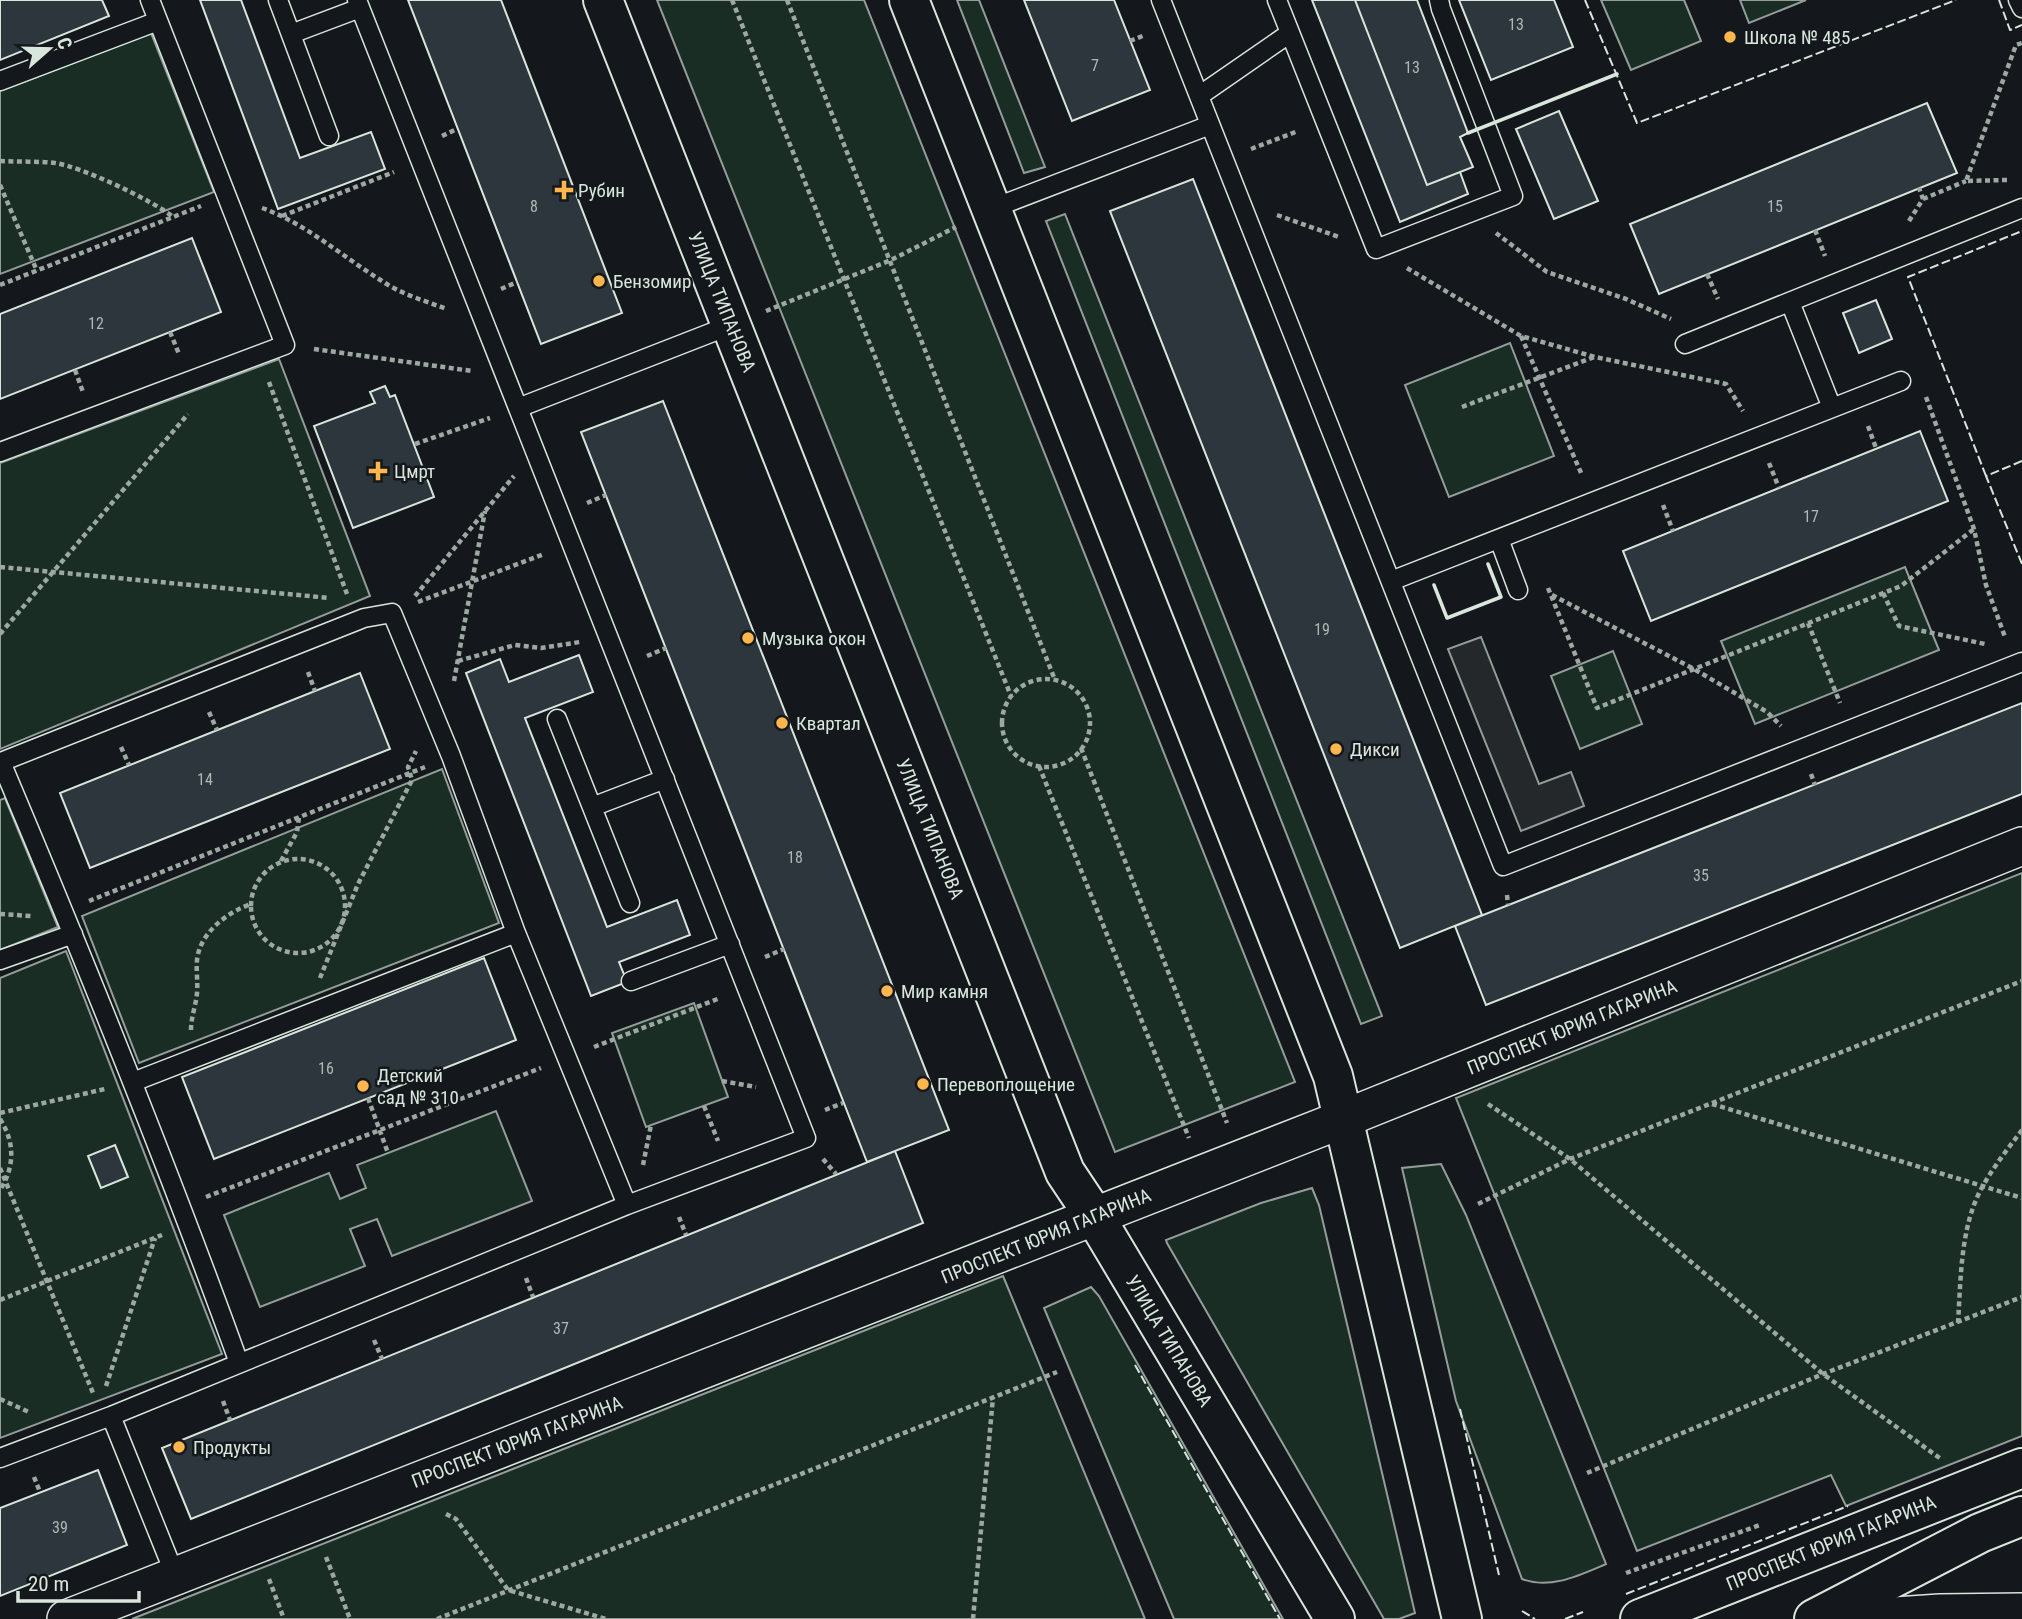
<svg xmlns="http://www.w3.org/2000/svg" width="2022" height="1619" viewBox="0 0 2022 1619" font-family="'Roboto Condensed',sans-serif">
<style>
.green{fill:#1a2d24;stroke:#939e99;stroke-width:2}
.parking{fill:#24282b;stroke:#939e99;stroke-width:2}
.building{fill:#2c363c;stroke:#d8e6dc;stroke-width:2}
.lines{fill:none;stroke-linecap:round;stroke-linejoin:round}
.lane-casing{stroke:#d8e6dc;stroke-width:21}
.street-casing{stroke:#d8e6dc;stroke-width:40}
.secondary-casing{stroke:#d8e6dc;stroke-width:42}
.primary-casing{stroke:#d8e6dc;stroke-width:42}
.path{stroke:#9da8a2;stroke-width:4.5;stroke-dasharray:5 3.5;stroke-linecap:butt}
.lane{stroke:#14181c;stroke-width:18}
.street{stroke:#14181c;stroke-width:37}
.secondary{stroke:#14181c;stroke-width:38}
.primary{stroke:#14181c;stroke-width:38}
.fence{stroke:#d8e6dc;stroke-width:2;stroke-dasharray:9 3.5;stroke-linecap:butt}
.wall{stroke:#d8e6dc;stroke-width:3.5}
.poi-dot{fill:#ffb74d;stroke:#14181c;stroke-width:2.5}
.labels{text-anchor:middle;dominant-baseline:central;stroke-width:5;stroke-linejoin:round;paint-order:stroke}
.number-label{font-size:16px;fill:#adbab4}
.poi-label{font-size:19px;fill:#d8e6dc;stroke:#14181c;text-anchor:start}
.street-label{font-size:19px;fill:#d8e6dc;stroke:#14181c}
</style>
<rect width="100%" height="100%" fill="#14181c"/>
<path class="green" d="M 657,0 L 864,0 L 1295,1082 L 1115,1152 Z
M 957,0 L 979,0 L 1045,167 L 1024,173 Z
M 1601,0 L 1684,0 L 1701,41 L 1631,70 Z
M 1740,0 L 1806,0 L 1749,23 Z
M 151,33 L 214,192 L 0,274 L 0,91 Z
M 1065,214 L 1382,1016 L 1361,1024 L 1046,221 Z
M 1510,343 L 1554,456 L 1449,497 L 1405,385 Z
M 279,359 L 370,596 L 0,749 L 0,463 Z
M 1905,567 L 1939,650 L 1755,724 L 1721,641 Z
M 1613,651 L 1642,724 L 1580,749 L 1551,676 Z
M 442,769 L 499,923 L 139,1063 L 82,916 Z
M 5,798 L 58,927 L 0,950 L 0,800 Z
M 2022,873 L 2022,1436 L 1846,1506 L 1831,1475 L 1637,1551 L 1456,1098 Z
M 66,951 L 222,1354 L 0,1438 L 0,978 Z
M 694,1003 L 728,1097 L 646,1127 L 612,1033 Z
M 496,1111 L 532,1201 L 392,1256 L 377,1219 L 350,1229 L 365,1266 L 260,1307 L 224,1215 L 329,1173 L 340,1199 L 366,1188 L 357,1165 Z
M 1441,1164 L 1466,1215 L 1606,1564 C 1580,1575 1550,1590 1522,1579 L 1456,1401 L 1402,1168 Z
M 1312,1188 L 1319,1205 L 1415,1613 L 1399,1619 L 1384,1619 L 1167,1243 L 1166,1240 L 1261,1203 Z
M 1003,1276 L 1145,1619 L 132,1619 Z
M 1091,1287 L 1099,1296 L 1283,1619 L 1174,1619 L 1044,1308 Z"/>
<path class="parking" d="M 1481,637 L 1539,784 L 1571,772 L 1584,806 L 1521,831 L 1448,649 Z"/>
<path class="building" d="M 0,0 L 102,0 L 109,16 L 0,60 Z
M 200,0 L 241,0 L 300,158 L 371,132 L 385,169 L 278,209 Z
M 408,0 L 501,0 L 622,313 L 541,344 Z
M 1024,0 L 1114,0 L 1150,90 L 1072,121 Z
M 1312,0 L 1355,0 L 1427,185 L 1460,172 L 1468,194 L 1400,222 Z
M 1355,0 L 1417,0 L 1468,133 L 1460,137 L 1473,167 L 1427,185 Z
M 1459,0 L 1554,0 L 1573,47 L 1491,80 Z
M 1927,103 L 1957,173 L 1659,294 L 1630,224 Z
M 1559,111 L 1598,201 L 1554,219 L 1516,129 Z
M 1193,179 L 1482,915 L 1400,948 L 1110,211 Z
M 192,238 L 221,312 L 0,399 L 0,314 Z
M 1876,300 L 1892,339 L 1859,353 L 1843,313 Z
M 385,386 L 390,397 L 395,395 L 434,497 L 353,528 L 314,426 L 375,403 L 370,392 Z
M 663,401 L 949,1130 L 867,1162 L 581,432 Z
M 1920,431 L 1948,501 L 1651,621 L 1623,551 Z
M 579,655 L 593,692 L 525,718 L 607,927 L 677,900 L 690,935 L 619,962 L 627,982 L 591,996 L 466,673 L 500,659 L 509,682 Z
M 360,673 L 390,749 L 90,868 L 60,793 Z
M 2022,703 L 2022,794 L 1486,1005 L 1455,926 Z
M 484,958 L 516,1040 L 214,1159 L 182,1077 Z
M 115,1145 L 128,1177 L 101,1188 L 88,1156 Z
M 895,1151 L 923,1223 L 191,1519 L 162,1448 Z
M 98,1470 L 127,1545 L 0,1596 L 0,1508 Z"/>
<g class="lines">
<defs>
<path id="lane" d="M 278,0 L 329,136
M 1161,0 L 1503,866 L 2022,662
M 1277,0 L 1376,249 L 1513,196 L 1441,9 L 1439,0
M 2018,0 L 2022,8
M 291,34 L 360,8
M 0,81 L 158,21
M 1199,96 L 1290,33
M 991,209 L 1210,125
M 1790,302 L 1832,408
M 1685,344 L 2022,208
M 518,408 L 731,325
M 0,452 L 285,345 L 150,0
M 1499,539 L 1518,590
M 1391,581 L 1901,381
M 557,719 L 630,903
M 592,807 L 665,779
M 0,960 L 73,934
M 631,981 L 730,944
M 133,1082 L 516,933
M 239,1363 C 166,1161 85,961 1,762 L 364,618 L 392,613 L 451,756 L 516,933 L 627,1205
M 111,1416 L 175,1575
M 0,1458 L 111,1416 L 627,1205 L 806,1138 L 357,0"/>
<path id="street" d="M 66,1619 L 1343,1119 L 2022,846
M 1851,1619 L 1940,1613 L 2022,1612"/>
<path id="secondary" d="M 1640,1619 L 2022,1468
M 1814,1619 L 1980,1533 L 2022,1516"/>
<path id="primary" d="M 603,0 L 1065,1172 L 1095,1217 L 1335,1619
M 909,0 L 1333,1076 L 1462,1619"/>
</defs>
<use href="#lane" class="lane-casing"/>
<use href="#street" class="street-casing"/>
<use href="#secondary" class="secondary-casing"/>
<use href="#primary" class="primary-casing"/>
<path class="path" d="M 732,0 L 1011,696
M 787,0 L 1055,680
M 1130,41 L 1145,35
M 442,136 L 457,129
M 1251,149 L 1298,131
M 0,161 C 18,162 37,161 55,163 C 82,167 152,200 173,217
M 2007,180 L 1966,181 L 2016,45 L 2022,43
M 0,185 L 37,271
M 1923,199 L 1966,181
M 262,208 C 305,223 343,257 382,281 C 401,294 425,301 447,309
M 1277,215 L 1339,237
M 282,216 L 394,172
M 1909,221 L 1923,199 L 1919,188
M 1815,230 L 1825,256
M 1496,233 L 1547,272 L 1626,299 L 1671,319
M 1407,268 L 1521,336 L 1595,357 L 1726,384 L 1743,411
M 1707,274 L 1718,299
M 0,285 L 201,206
M 501,289 L 517,282
M 766,311 L 891,260 L 956,227
M 170,332 L 179,354
M 1521,336 L 1582,475
M 314,349 L 472,371
M 75,370 L 83,392
M 269,382 L 347,594
M 1926,397 L 1974,529 L 1986,585 L 2005,637
M 1462,407 L 1594,357
M 1868,426 L 1876,448
M 415,444 L 490,418
M 1769,463 L 1779,488
M 587,503 L 606,495
M 1663,505 L 1673,531
M 0,567 L 330,598
M 1548,588 L 1597,708 L 1901,586 L 1974,529
M 1883,593 L 1899,626 L 1985,644
M 1552,595 L 1694,669 L 1767,712 L 1781,726
M 415,596 L 514,476
M 418,602 L 544,554
M 1808,623 L 1840,703
M 0,634 L 188,414
M 647,656 L 666,648
M 458,661 L 515,645 L 541,648 L 580,642
M 308,672 L 315,691
M1002 723a44 44 0 1 1 88 0a44 44 0 1 1-88 0Z
M 454,681 L 485,511
M 209,712 L 217,730
M 121,747 L 129,765
M 1081,748 L 1227,1123
M 1039,766 L 1189,1138
M 1811,774 L 1815,785
M251 906a47 47 0 1 1 94 0a47 47 0 1 1-94 0Z
M 281,861 L 297,832 L 299,817
M 1507,895 L 1508,905
M 89,901 L 425,767
M 0,914 L 31,916
M 765,957 L 784,949
M 320,978 L 358,884 L 412,780 L 408,767 L 416,751
M 191,1030 C 191,1017 196,1005 197,993 C 198,982 196,971 197,960 C 200,932 228,912 251,904
M 594,1047 L 720,998
M 722,1081 L 756,1087
M 368,1098 L 388,1153
M 1488,1104 L 1570,1159 L 1823,1374 L 1941,1459
M 1712,1104 L 2022,1198
M 704,1106 L 718,1141
M 825,1110 L 843,1103
M 0,1113 L 105,1089
M 0,1119 C 15,1142 15,1167 0,1190
M 823,1159 L 836,1174
M 643,1165 L 651,1125
M 0,1168 L 93,1393
M 206,1197 L 541,1068
M 1478,1204 L 1570,1159 L 2022,981
M 679,1217 L 686,1235
M 526,1278 L 533,1297
M 0,1300 L 162,1235
M 1958,1323 C 1961,1278 1960,1224 1984,1184 C 1995,1165 2009,1147 2022,1130
M 374,1340 L 382,1359
M 106,1386 L 155,1238
M 0,1399 L 31,1413
M 223,1401 L 230,1420
M 1587,1473 L 1823,1374 L 2022,1297
M 34,1477 L 40,1492
M 446,1514 L 456,1519 L 508,1590 L 606,1619
M 326,1557 L 350,1619
M 1626,1573 L 1760,1525
M 269,1579 L 284,1619
M 437,1619 L 1057,1372
M 973,1619 L 993,1397"/>
<use href="#lane" class="lane"/>
<use href="#street" class="street"/>
<use href="#secondary" class="secondary"/>
<use href="#primary" class="primary"/>
<path class="fence" d="M 1585,0 L 1637,123 L 1956,0
M 1999,0 L 2010,30 L 2022,25
M 2022,461 L 1986,476 L 2022,564
M 1986,476 L 1908,277 L 2022,231
M 1135,1365 L 1280,1619
M 1460,1409 L 1499,1575
M 1626,1594 L 1848,1506
M 1522,1611 L 1535,1619
M 1565,1619 L 1583,1612"/>
<path class="wall" d="M 1468,133 L 1617,74
M 1434,585 L 1447,618 L 1501,597 L 1488,564"/>
</g>
<g class="poi-dot">
<circle cx="1730" cy="37" r="7"/>
<path d="M560.5 179.5h7v7h7v7h-7v7h-7v-7h-7v-7h7z"/>
<circle cx="599" cy="281" r="7"/>
<path d="M374.5 460.5h7v7h7v7h-7v7h-7v-7h-7v-7h7z"/>
<circle cx="748" cy="638" r="7"/>
<circle cx="782" cy="723" r="7"/>
<circle cx="1336" cy="749" r="7"/>
<circle cx="887" cy="991" r="7"/>
<circle cx="923" cy="1084" r="7"/>
<circle cx="363" cy="1086" r="7"/>
<circle cx="179" cy="1447" r="7"/>
</g>
<g class="labels">
<g class="number-label">
<text x="1516" y="24">13</text>
<text x="1095" y="65">7</text>
<text x="1412" y="67">13</text>
<text x="534" y="206">8</text>
<text x="1775" y="206">15</text>
<text x="96" y="323">12</text>
<text x="1811" y="516">17</text>
<text x="1322" y="629">19</text>
<text x="205" y="779">14</text>
<text x="795" y="857">18</text>
<text x="1701" y="875">35</text>
<text x="326" y="1068">16</text>
<text x="561" y="1328">37</text>
<text x="60" y="1527">39</text>
</g>
<g class="poi-label">
<text x="1744" y="37">Школа № 485</text>
<text x="578" y="190">Рубин</text>
<text x="613" y="281">Бензомир</text>
<text x="394" y="471">Цмрт</text>
<text x="762" y="638">Музыка окон</text>
<text x="796" y="723">Квартал</text>
<text x="1350" y="749">Дикси</text>
<text x="901" y="991">Мир камня</text>
<text x="377" y="1075">Детский<tspan x="377" dy="22">сад № 310</tspan></text>
<text x="937" y="1084">Перевоплощение</text>
<text x="193" y="1447">Продукты</text>
</g>
<g class="street-label">
<text transform="translate(722 302) rotate(68)">УЛИЦА ТИПАНОВА</text>
<text transform="translate(930 829) rotate(68)">УЛИЦА ТИПАНОВА</text>
<text transform="translate(1572 1027) rotate(-22)">ПРОСПЕКТ ЮРИЯ ГАГАРИНА</text>
<text transform="translate(1046 1236) rotate(-22)">ПРОСПЕКТ ЮРИЯ ГАГАРИНА</text>
<text transform="translate(1169 1341) rotate(59)">УЛИЦА ТИПАНОВА</text>
<text transform="translate(517 1442) rotate(-21)">ПРОСПЕКТ ЮРИЯ ГАГАРИНА</text>
<text transform="translate(1831 1543) rotate(-22)">ПРОСПЕКТ ЮРИЯ ГАГАРИНА</text>
</g>
</g>
<g transform="translate(49 49) rotate(70)" stroke="#14181c" stroke-width="5" paint-order="stroke">
<path d="M0-5L12 26L0 18L-12 26Z" fill="#d8e6dc"/>
<text y="-10" font-size="19" font-weight="bold" text-anchor="middle" fill="#d8e6dc">С</text>
</g>
<path d="M18 1591v10h121v-10" fill="none" stroke="#d8e6dc" stroke-width="3.5"/>
<text x="28" y="1591" font-size="21" fill="#d8e6dc" stroke="#14181c" stroke-width="5" paint-order="stroke">20 m</text>
</svg>
